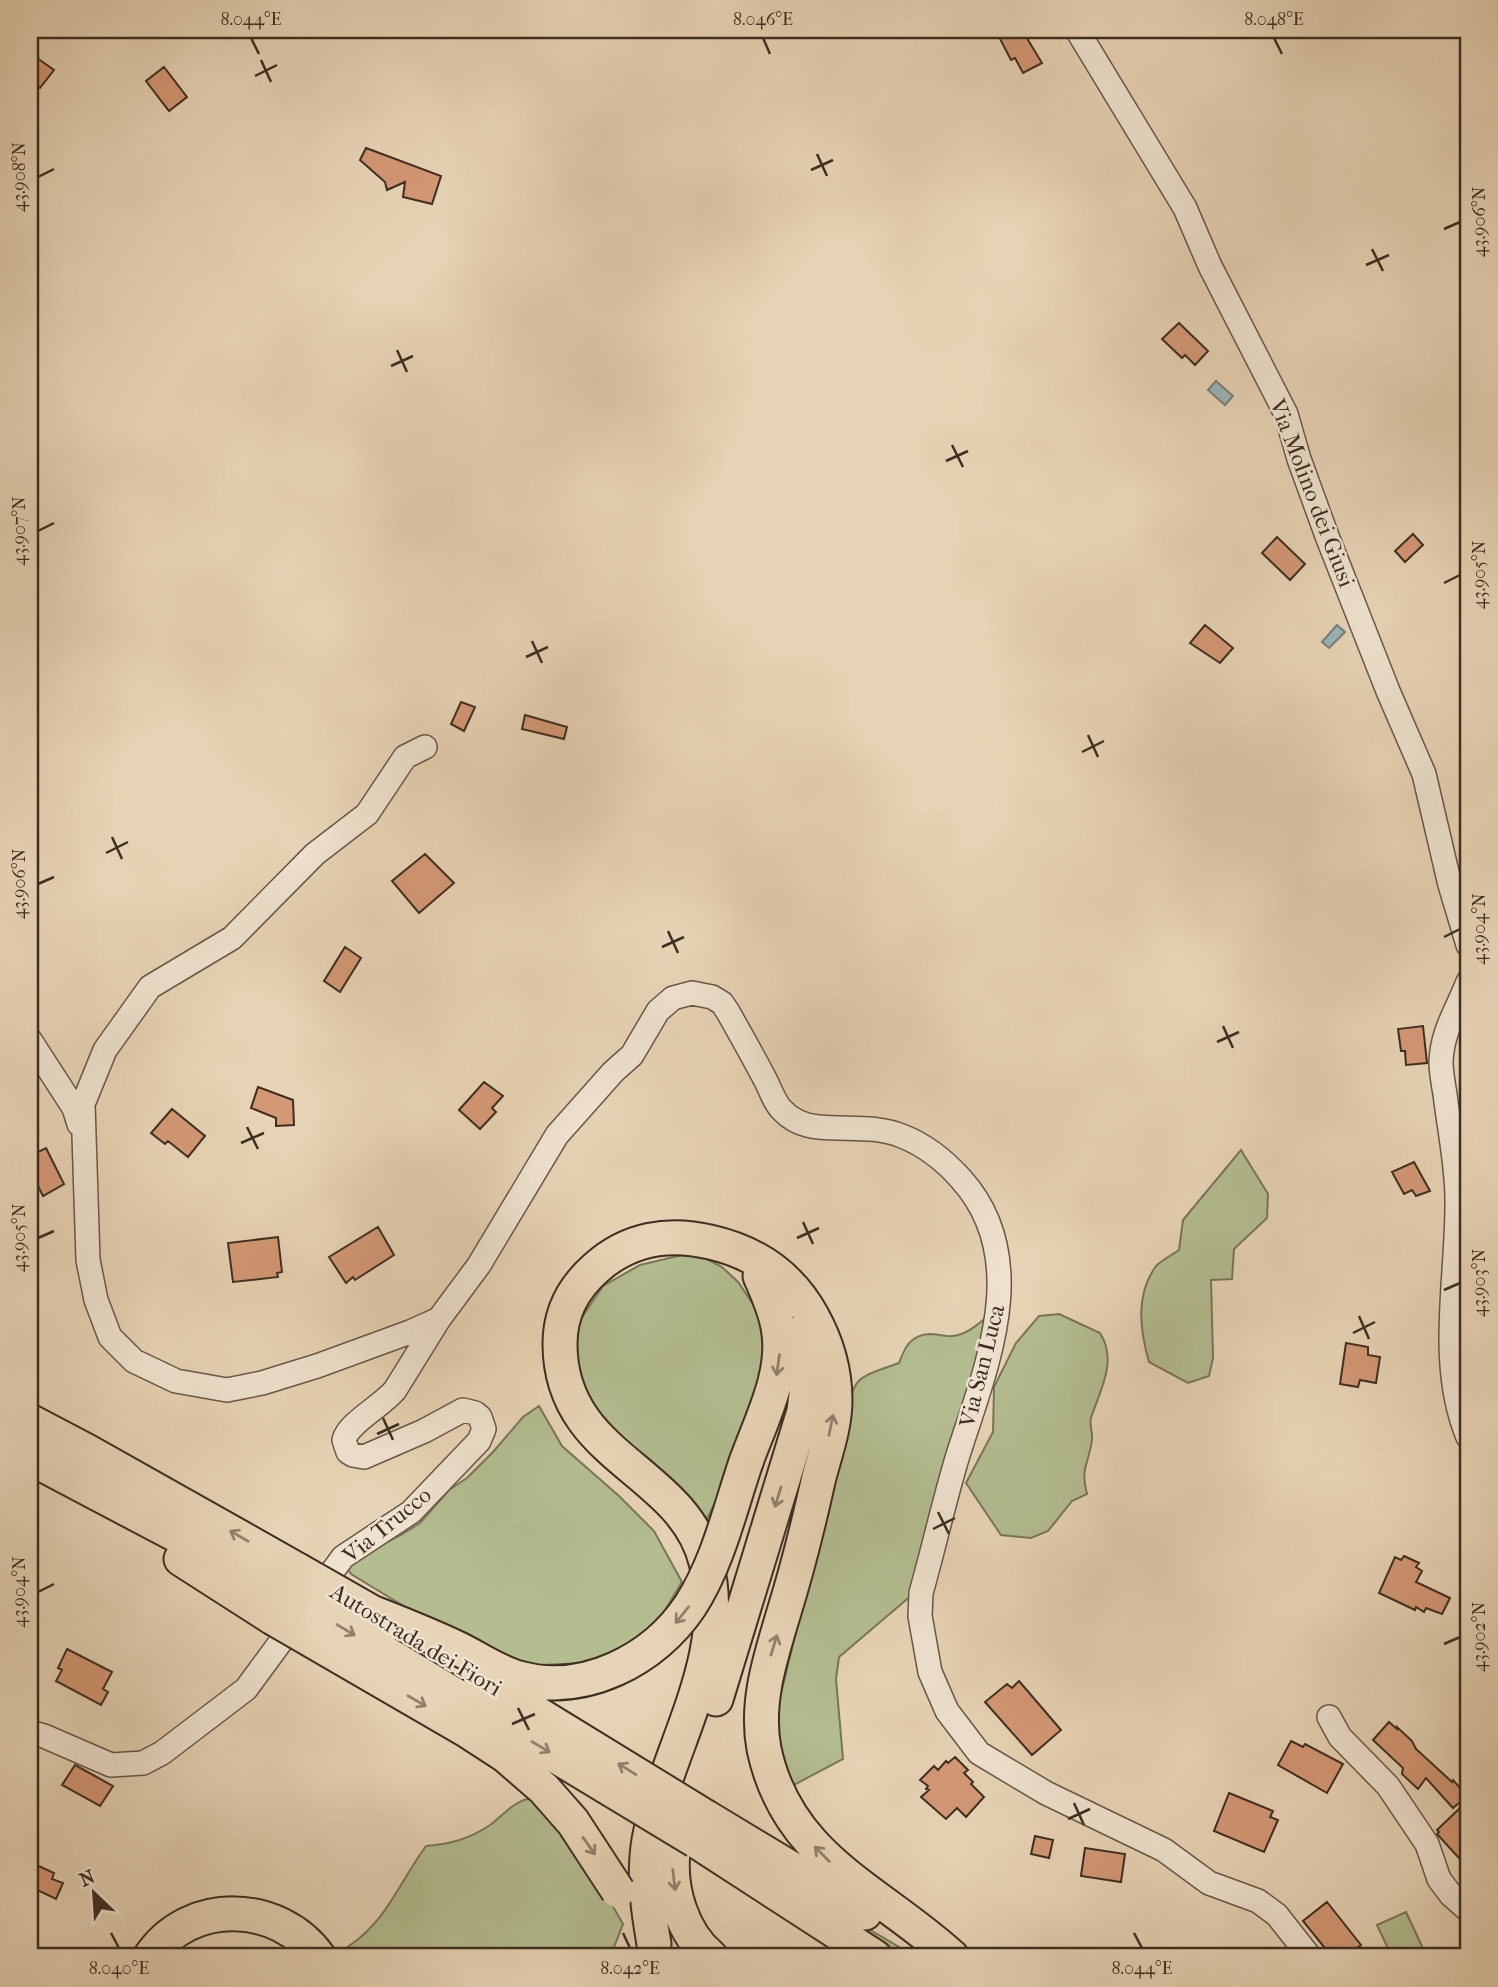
<svg xmlns="http://www.w3.org/2000/svg" width="1498" height="1987" viewBox="0 0 1498 1987" font-family="'IM FELL French Canon',serif">
<style>
.green{fill:#b3bd90;stroke:#787659;stroke-width:2}
.water{fill:#9bb5b9;stroke:#757f7d;stroke-width:2}
.building{fill:#d49875;stroke:#3d2e22;stroke-width:2}
.lines{fill:none;stroke-linecap:round;stroke-linejoin:round}
.minor-casing{stroke:#685747;stroke-width:26}
.highway-casing{stroke:#3d2e22;stroke-width:37}
.minor{stroke:#efe2cf;stroke-width:23}
.highway{stroke:#e7d3b5;stroke-width:33}
.highway-bridge-casing{stroke:#3d2e22;stroke-width:37;stroke-linecap:butt}
.highway-bridge{stroke:#e7d3b5;stroke-width:33}
.oneway{stroke:#92806c}
.ticks{fill:none;stroke:#3d2e22;stroke-width:2.5}
.labels{text-anchor:middle;dominant-baseline:central;stroke-width:5;stroke-linejoin:round;paint-order:stroke}
.street-label{font-size:23px;fill:#3d2e22;stroke:#efe2cf}
.neatline{fill:none;stroke:#3d2e22;stroke-width:2.5}
.ticks-label{font-size:18px;text-anchor:middle;fill:#3d2e22}
</style>
<rect width="100%" height="100%" fill="#e7d3b5"/>
<filter id="stains"><feTurbulence type="fractalNoise" baseFrequency=".00286" numOctaves="4"/><feColorMatrix values="0 0 0 0 .2 0 0 0 0 .09 0 0 0 0 .02 0 0 0 .5 -.17"/></filter>
<radialGradient id="worn" r=".72"><stop offset=".6" stop-color="#630" stop-opacity="0"/><stop offset="1" stop-color="#630" stop-opacity=".3"/></radialGradient>
<path class="green" d="M 1241,1150 L 1268,1194 L 1267,1218 L 1234,1249 L 1232,1279 L 1211,1280 L 1213,1358 L 1209,1376 L 1188,1383 L 1149,1362 C 1140,1330 1135,1295 1156,1266 C 1162,1260 1172,1255 1179,1250 L 1183,1220 Z
M 682,1255 L 703,1257 L 722,1267 L 738,1282 L 757,1310 L 765,1339 L 767,1362 L 734,1464 L 704,1525 L 582,1399 L 573,1344 L 578,1323 L 603,1286 L 640,1265 Z
M 1059,1314 L 1100,1333 C 1118,1361 1100,1390 1091,1418 C 1089,1425 1093,1432 1092,1440 C 1089,1465 1080,1465 1087,1494 L 1072,1501 L 1048,1531 L 1031,1538 L 1001,1535 L 966,1483 L 993,1432 L 994,1387 L 1016,1343 L 1039,1316 Z
M 987,1317 L 990,1327 L 912,1595 L 839,1657 L 836,1679 L 843,1759 L 790,1787 L 778,1744 L 778,1706 L 846,1425 C 853,1376 854,1379 899,1363 C 905,1347 910,1335 930,1334 C 937,1334 945,1337 952,1336 C 966,1335 977,1325 987,1317 Z
M 539,1406 L 562,1446 L 619,1496 L 654,1531 L 682,1582 L 659,1620 L 626,1649 L 584,1663 L 518,1666 L 420,1616 L 351,1574 L 347,1568 L 362,1555 L 401,1535 L 420,1523 L 449,1490 L 467,1478 L 493,1452 L 523,1417 Z
M 533,1798 L 584,1856 L 623,1924 L 610,1957 L 338,1957 L 336,1954 C 385,1928 396,1887 426,1846 C 451,1844 469,1839 490,1825 C 504,1815 514,1800 533,1798 Z
M 1406,1912 L 1427,1957 L 1392,1957 L 1377,1925 Z
M 867,1928 L 916,1957 L 900,1957 L 865,1934 Z"/>
<path class="water" d="M 1216,381 L 1233,396 L 1225,405 L 1208,390 Z
M 1337,625 L 1345,632 L 1329,648 L 1322,642 Z"/>
<path class="building" d="M 1014,30 L 1022,30 L 1042,63 L 1023,73 L 1015,58 L 1011,60 L 999,37 Z
M 30,53 L 54,70 L 40,88 L 30,81 Z
M 164,67 L 187,97 L 169,111 L 146,81 Z
M 366,148 L 441,176 L 432,204 L 403,197 L 405,182 L 387,190 L 385,182 L 360,160 Z
M 1179,323 L 1208,351 L 1195,365 L 1185,355 L 1182,358 L 1162,339 Z
M 1413,534 L 1423,545 L 1405,562 L 1395,551 Z
M 1277,537 L 1305,564 L 1290,580 L 1262,553 Z
M 1205,625 L 1233,648 L 1220,663 L 1190,643 Z
M 461,702 L 475,707 L 464,731 L 451,724 Z
M 525,715 L 567,727 L 564,739 L 522,729 Z
M 425,854 L 454,883 L 419,913 L 392,881 Z
M 345,947 L 361,958 L 340,992 L 324,981 Z
M 1423,1026 L 1427,1063 L 1406,1065 L 1405,1051 L 1401,1051 L 1398,1029 Z
M 484,1082 L 503,1096 L 492,1108 L 496,1112 L 480,1129 L 459,1110 Z
M 258,1087 L 293,1100 L 294,1125 L 276,1126 L 276,1118 L 251,1108 Z
M 172,1109 L 205,1136 L 188,1157 L 168,1141 L 165,1144 L 151,1133 Z
M 46,1148 L 64,1184 L 43,1196 L 30,1170 L 30,1156 Z
M 1414,1162 L 1430,1191 L 1416,1196 L 1412,1190 L 1404,1194 L 1392,1172 Z
M 378,1227 L 394,1255 L 355,1280 L 353,1277 L 346,1283 L 329,1257 Z
M 278,1237 L 282,1272 L 277,1273 L 278,1277 L 233,1282 L 228,1243 Z
M 1346,1343 L 1368,1347 L 1368,1355 L 1380,1357 L 1376,1383 L 1360,1380 L 1358,1387 L 1340,1384 Z
M 1404,1556 L 1419,1563 L 1416,1567 L 1422,1571 L 1416,1582 L 1450,1598 L 1442,1614 L 1426,1608 L 1424,1612 L 1416,1607 L 1415,1610 L 1379,1593 L 1395,1557 L 1401,1560 Z
M 67,1649 L 112,1672 L 103,1689 L 108,1692 L 101,1705 L 56,1681 L 62,1670 L 58,1668 Z
M 1019,1681 L 1061,1730 L 1032,1755 L 985,1702 L 1007,1684 L 1012,1688 Z
M 1389,1722 L 1397,1729 L 1397,1727 L 1412,1741 L 1416,1749 L 1452,1782 L 1453,1780 L 1467,1796 L 1453,1808 L 1426,1778 L 1418,1789 L 1402,1774 L 1403,1768 L 1373,1740 Z
M 1291,1741 L 1303,1747 L 1305,1744 L 1343,1764 L 1327,1793 L 1278,1765 Z
M 955,1757 L 968,1770 L 964,1773 L 973,1782 L 971,1784 L 984,1797 L 966,1817 L 957,1808 L 946,1819 L 921,1797 L 929,1790 L 926,1789 L 928,1786 L 920,1780 L 934,1766 L 938,1770 L 946,1761 L 948,1763 Z
M 75,1765 L 113,1786 L 100,1806 L 62,1785 Z
M 1229,1793 L 1273,1811 L 1270,1817 L 1278,1820 L 1264,1852 L 1214,1831 Z
M 1460,1808 L 1468,1817 L 1468,1868 L 1437,1834 L 1439,1832 L 1437,1830 Z
M 1035,1836 L 1053,1840 L 1049,1858 L 1031,1854 Z
M 1085,1848 L 1125,1854 L 1121,1882 L 1081,1876 Z
M 30,1862 L 54,1873 L 52,1879 L 63,1883 L 56,1899 L 33,1888 L 35,1882 L 30,1880 Z
M 1327,1902 L 1361,1945 L 1346,1957 L 1332,1957 L 1303,1921 Z"/>
<g class="lines">
<defs>
<path id="minor" d="M 1077,30 L 1185,208 L 1210,266 L 1286,414 L 1299,459 L 1327,536 L 1388,691 L 1424,774 L 1450,885 L 1468,945
M 425,747 L 405,757 L 367,814 L 315,854 L 232,938 L 150,987 L 105,1050 L 83,1104 L 88,1260 L 96,1300 L 110,1337 L 134,1361 L 176,1381 L 227,1390 L 262,1383 L 317,1366 L 410,1332 L 439,1319
M 1468,982 C 1457,1010 1442,1031 1441,1062 C 1441,1072 1443,1083 1445,1094 C 1449,1128 1457,1165 1457,1199 C 1458,1278 1437,1362 1468,1437
M 30,1040 L 74,1108 L 79,1124
M 1329,1717 L 1340,1737 L 1388,1786 L 1427,1844 L 1439,1879 L 1451,1895 L 1468,1910
M 30,1732 L 44,1736 L 111,1765 L 143,1763 L 162,1753 L 246,1689 L 343,1557 L 411,1512 L 479,1441 L 484,1429 L 480,1417 L 475,1413 L 463,1410 L 424,1431 L 364,1457 L 353,1455 L 348,1452 L 344,1440 C 348,1423 382,1406 395,1390 L 439,1319 L 479,1265 L 557,1135 L 613,1072 L 632,1055 L 658,1011 L 673,998 L 692,993 L 712,997 L 722,1003 L 728,1012 C 741,1035 754,1058 766,1081 C 771,1091 774,1101 781,1109 C 791,1120 804,1126 819,1127 C 848,1130 874,1125 902,1136 C 925,1145 945,1161 961,1179 C 1033,1259 986,1367 958,1455 C 944,1501 934,1547 921,1593 L 920,1616 L 930,1672 L 947,1711 L 979,1753 L 1046,1793 L 1164,1850 L 1209,1883 L 1258,1901 L 1277,1915 L 1310,1957"/>
<path id="highway" d="M 30,1421 L 87,1451 L 298,1570
M 30,1458 L 288,1594
M 746,1462 C 761,1420 787,1372 778,1327 C 775,1309 767,1292 760,1276
M 181,1559 L 273,1618
M 716,1699 L 804,1411 L 809,1369 L 801,1333
M 684,1804 C 680,1819 674,1836 673,1852 C 669,1889 682,1933 711,1957
M 706,1817 L 865,1913
M 696,1841 L 875,1957
M 654,1944 C 648,1909 643,1876 649,1840 C 666,1748 731,1658 706,1562 C 683,1469 560,1459 560,1344 C 560,1313 573,1288 596,1268 C 628,1239 668,1232 710,1242 C 754,1252 790,1276 812,1316 C 826,1341 835,1371 835,1400 C 835,1426 826,1451 819,1477 C 809,1522 798,1567 784,1612 C 771,1656 755,1702 764,1749 C 787,1859 879,1890 952,1957
M 150,1957 C 189,1898 279,1901 319,1957"/>
</defs>
<use href="#minor" class="minor-casing"/>
<use href="#highway" class="highway-casing"/>
<use href="#minor" class="minor"/>
<use href="#highway" class="highway"/>
<defs>
<path id="highway-bridge" d="M 298,1570 L 391,1623
M 288,1594 L 696,1841
M 374,1613 C 402,1624 430,1635 457,1648 C 478,1658 497,1672 519,1678 C 584,1696 654,1660 690,1606 C 718,1563 730,1509 746,1462
M 273,1618 L 466,1730 L 506,1756 L 544,1789 L 573,1822 L 618,1891
M 481,1679 L 706,1817"/>
</defs>
<use href="#highway-bridge" class="highway-bridge-casing"/>
<use href="#highway-bridge" class="highway-bridge"/>
</g>
<defs><path id="oneway-shaft" d="M-6 0H5M1.5-3L5.5 0L1.5 3" fill="none" stroke-width="1.6" stroke-linecap="round" stroke-linejoin="round" transform="scale(1.75)"/></defs>
<g class="oneway">
<use href="#oneway-shaft" transform="translate(778 1365) rotate(98)"/>
<use href="#oneway-shaft" transform="translate(831 1425) rotate(-79)"/>
<use href="#oneway-shaft" transform="translate(778 1497) rotate(107)"/>
<use href="#oneway-shaft" transform="translate(239 1536) rotate(-150)"/>
<use href="#oneway-shaft" transform="translate(682 1615) rotate(129)"/>
<use href="#oneway-shaft" transform="translate(346 1630) rotate(31)"/>
<use href="#oneway-shaft" transform="translate(774 1645) rotate(-73)"/>
<use href="#oneway-shaft" transform="translate(417 1701) rotate(30)"/>
<use href="#oneway-shaft" transform="translate(541 1747) rotate(31)"/>
<use href="#oneway-shaft" transform="translate(627 1769) rotate(-148)"/>
<use href="#oneway-shaft" transform="translate(589 1846) rotate(55)"/>
<use href="#oneway-shaft" transform="translate(822 1854) rotate(-135)"/>
<use href="#oneway-shaft" transform="translate(674 1880) rotate(83)"/>
</g>
<path class="ticks" d="M 251,38 L 259,54M 763,38 L 770,54M 1274,38 L 1282,54M 261,60 L 271,82M 255,76 L 277,65M 817,154 L 827,176M 811,170 L 833,160M 38,177 L 54,169M 1444,229 L 1460,222M 1372,249 L 1383,271M 1366,265 L 1389,255M 397,350 L 407,372M 391,366 L 413,356M 952,445 L 963,467M 946,461 L 968,451M 38,531 L 54,523M 1444,583 L 1460,575M 532,641 L 542,663M 526,657 L 548,647M 1088,735 L 1098,757M 1082,752 L 1104,741M 112,837 L 122,859M 106,853 L 128,842M 38,884 L 54,877M 668,931 L 678,953M 1444,937 L 1460,929M 662,947 L 684,937M 1223,1026 L 1233,1048M 1217,1042 L 1239,1032M 247,1127 L 258,1149M 241,1143 L 264,1133M 803,1222 L 813,1244M 38,1238 L 54,1231M 797,1238 L 819,1228M 1444,1290 L 1460,1283M 1359,1316 L 1369,1339M 1353,1333 L 1375,1322M 383,1418 L 393,1440M 377,1434 L 399,1424M 938,1512 L 949,1534M 933,1529 L 955,1518M 38,1592 L 54,1584M 1444,1644 L 1460,1637M 518,1708 L 529,1730M 512,1724 L 535,1714M 1074,1803 L 1084,1825M 1068,1819 L 1090,1809M 111,1933 L 119,1948M 623,1933 L 630,1948M 1134,1933 L 1142,1948"/>
<g class="labels">
<g class="street-label">
<text transform="translate(1312 493) rotate(69)">Via Molino dei Giusi</text>
<text transform="translate(982 1366) rotate(-76)">Via San Luca</text>
<text transform="translate(387 1525) rotate(-39)">Via Trucco</text>
<text transform="translate(416 1640) rotate(31)">Autostrada dei Fiori</text>
</g>
</g>
<rect width="1498" height="1987" fill="none" stroke="#e7d3b5" stroke-width="77"/>
<g transform="translate(94 1893) rotate(335)" stroke="#efe2cf" stroke-width="5" paint-order="stroke">
<path d="M0-5L12 26L0 18L-12 26Z" fill="#3d2e22"/>
<text y="-10" font-size="19" font-weight="bold" text-anchor="middle" fill="#3d2e22">N</text>
</g>
<rect x="38" y="38" width="1422" height="1910" class="neatline"/>
<g class="ticks-label">
<text x="251" y="25">8.044°E</text>
<text x="763" y="25">8.046°E</text>
<text x="1274" y="25">8.048°E</text>
<text transform="translate(19 177) rotate(-90)" y="6">43.908°N</text>
<text transform="translate(1479 222) rotate(-90)" y="6">43.906°N</text>
<text transform="translate(19 531) rotate(-90)" y="6">43.907°N</text>
<text transform="translate(1479 575) rotate(-90)" y="6">43.905°N</text>
<text transform="translate(19 884) rotate(-90)" y="6">43.906°N</text>
<text transform="translate(1479 929) rotate(-90)" y="6">43.904°N</text>
<text transform="translate(19 1238) rotate(-90)" y="6">43.905°N</text>
<text transform="translate(1479 1283) rotate(-90)" y="6">43.903°N</text>
<text transform="translate(19 1592) rotate(-90)" y="6">43.904°N</text>
<text transform="translate(1479 1637) rotate(-90)" y="6">43.902°N</text>
<text x="119" y="1974">8.040°E</text>
<text x="630" y="1974">8.042°E</text>
<text x="1142" y="1974">8.044°E</text>
</g>
<rect width="100%" height="100%" filter="url(#stains)"/>
<rect width="100%" height="100%" fill="url(#worn)"/>
</svg>
